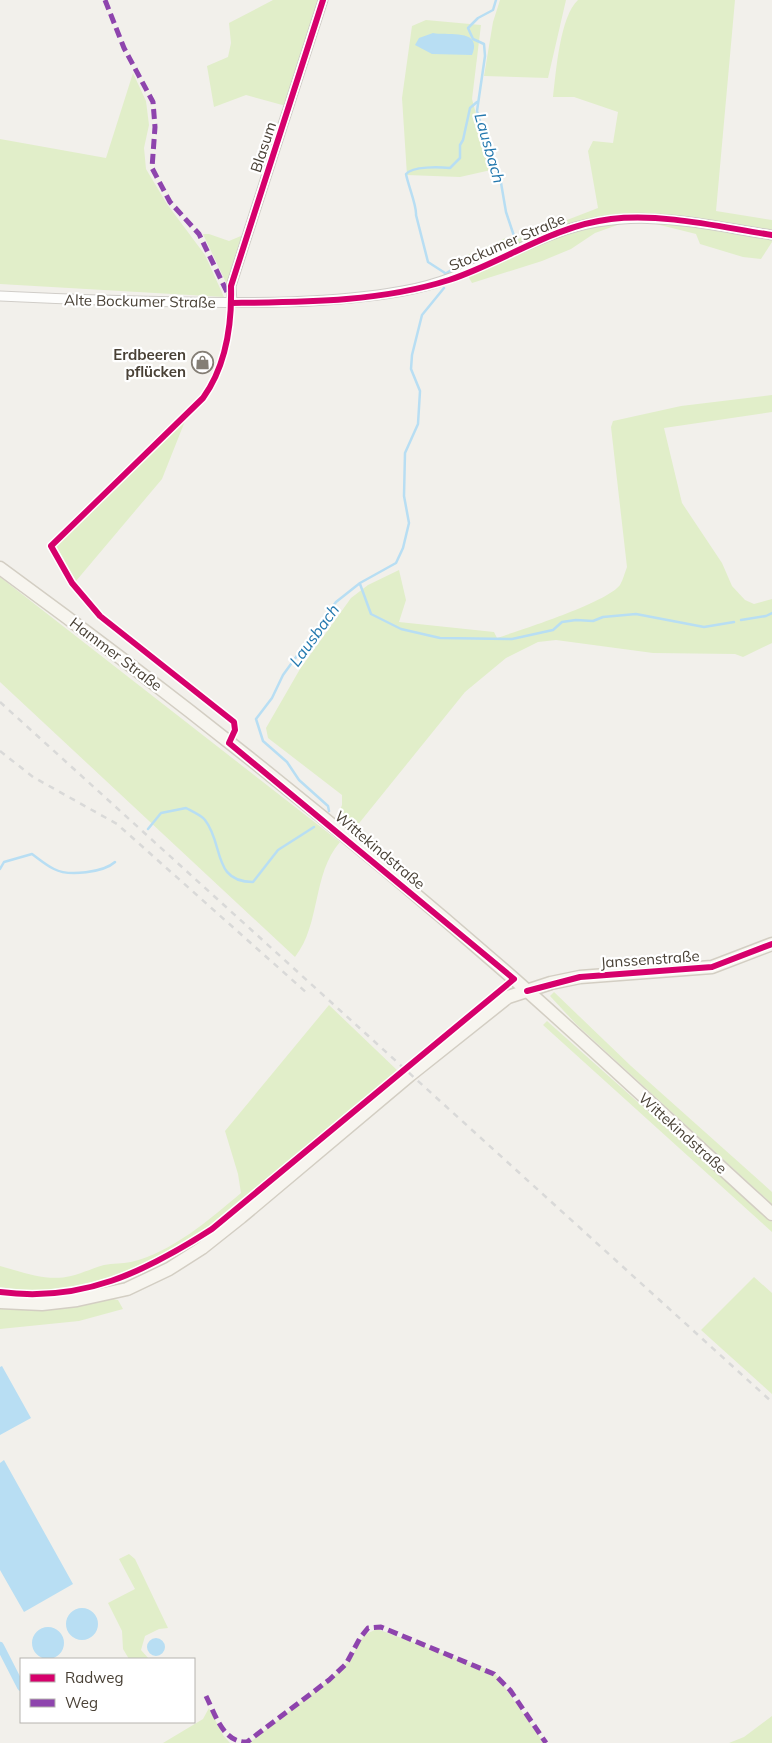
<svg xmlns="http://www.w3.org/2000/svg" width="772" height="1743" viewBox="0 0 772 1743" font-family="Mulish,sans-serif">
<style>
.green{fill:#e1eec9}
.water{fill:#b8def3}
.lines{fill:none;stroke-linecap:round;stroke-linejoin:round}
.stream{stroke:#b8def3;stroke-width:2.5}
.canal{stroke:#b8def3;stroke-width:8}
.minor-casing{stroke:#d0cdc8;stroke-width:11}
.secondary-casing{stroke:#d3cec3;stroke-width:15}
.minor{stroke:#fdfdfc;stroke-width:9}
.secondary{stroke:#f7f5ef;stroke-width:12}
.rail{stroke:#d9d9d8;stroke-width:2.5;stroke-dasharray:6 6;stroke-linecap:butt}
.quiet{stroke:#8e44ad;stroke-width:5;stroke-dasharray:10 5;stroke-linecap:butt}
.cycleway-casing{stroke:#fff;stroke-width:9}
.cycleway{stroke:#d6006c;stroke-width:6}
.labels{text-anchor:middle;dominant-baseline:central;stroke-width:4.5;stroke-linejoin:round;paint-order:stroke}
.street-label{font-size:15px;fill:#494136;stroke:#fff}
.poi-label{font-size:15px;font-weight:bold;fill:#494136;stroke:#fff;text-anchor:end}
.water-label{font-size:16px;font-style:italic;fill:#2378ae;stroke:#fff}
</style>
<rect width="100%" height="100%" fill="#f2f0eb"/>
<path class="green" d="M 273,0 L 321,0 L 286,106 L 246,95 L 214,107 L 207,66 L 228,57 L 231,43 L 229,23 Z
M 500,0 L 566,0 L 548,78 L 484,76 L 493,22 Z
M 578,0 L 735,0 L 716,211 L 772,220 L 772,242 L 761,259 L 743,257 L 700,244 L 696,234 L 644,221 L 623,223 L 595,233 L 571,249 L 542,261 L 472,283 L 458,259 L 508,237 L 518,239 L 598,208 L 588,151 L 593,141 L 613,143 L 618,112 L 574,97 L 553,97 C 556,72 560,16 578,0 Z
M 426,20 L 481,25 L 472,99 L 491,170 L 460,177 L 407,175 L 402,98 L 412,26 Z
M 133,73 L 146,101 L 149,125 L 144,148 L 146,169 L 167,204 L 205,255 L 224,297 L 0,284 L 0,139 L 106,158 Z
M 248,233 L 230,291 L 203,234 L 209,234 L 229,241 Z
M 772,395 L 772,412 L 664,428 L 682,503 L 722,563 L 732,586 L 745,600 L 754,604 L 772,599 L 772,643 L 743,657 L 735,654 L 653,653 L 556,640 L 538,642 L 506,658 L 465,692 L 356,827 L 338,816 L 342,805 L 342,795 L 268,738 L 266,728 L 300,669 L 351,598 L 368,585 L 399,570 L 406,600 L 399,622 L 494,632 L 497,638 C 521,630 606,603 620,585 C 623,580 625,572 627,567 L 611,427 L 613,421 L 681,406 Z
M 185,421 L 162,479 L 76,581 L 54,542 L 172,430 Z
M 0,577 L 340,842 C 312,874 321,924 295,957 L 0,682 Z
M 554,992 L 631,1066 L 772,1192 L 772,1204 L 576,1024 L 550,996 Z
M 329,1005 L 398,1071 L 260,1184 C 197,1249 94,1305 0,1287 L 0,1266 C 23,1272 47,1282 71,1276 C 83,1273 93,1268 104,1265 C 113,1263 122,1264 131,1262 C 171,1253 210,1219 241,1193 L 238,1174 L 225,1131 Z
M 547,1021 L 772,1222 L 772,1232 L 543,1025 Z
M 754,1277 L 772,1293 L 772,1394 L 701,1330 Z
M 108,1298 L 118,1300 L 123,1309 L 79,1321 L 0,1329 L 0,1309 C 39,1310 71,1312 108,1298 Z
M 129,1554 L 135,1559 L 168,1628 L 159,1629 L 145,1636 L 141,1650 L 149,1659 L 129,1659 L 123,1649 L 122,1631 L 108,1603 L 135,1589 L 119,1559 Z
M 377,1629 L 494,1672 L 544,1743 L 249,1743 L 336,1674 L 352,1657 L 359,1642 L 366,1634 Z
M 209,1708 L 223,1735 L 230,1743 L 163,1743 L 203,1719 Z
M 772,1716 L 772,1743 L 729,1743 L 744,1737 Z"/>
<path class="water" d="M 433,33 C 448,36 483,28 472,55 L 432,54 L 415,45 L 419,38 Z
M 2,1366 L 31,1418 L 0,1435 L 0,1367 Z
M 4,1460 L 73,1584 L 24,1612 L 0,1570 L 0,1463 Z
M66 1624a16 16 0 1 1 32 0a16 16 0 1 1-32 0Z
M32 1643a16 16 0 1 1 32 0a16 16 0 1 1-32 0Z
M147 1647a9 9 0 1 1 18 0a9 9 0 1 1-18 0Z"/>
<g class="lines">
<path class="stream" d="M 473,257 L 514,242 L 515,239 L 506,212 L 500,177 L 492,160 L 477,111 L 485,56 L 484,44 L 473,39 L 468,28 L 478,18 L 493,10 L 496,0
M 445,273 L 428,262 L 416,215 C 417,206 408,185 406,174 C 413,166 439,167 450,168 L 460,158 L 460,145 L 463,140 L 470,108 L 477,102
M 445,274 L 467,260
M 360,584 L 371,614 L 401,629 L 440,638 L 512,639 L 553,630 L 562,622 L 576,620 L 593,621 L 603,617 L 636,614 L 704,627 L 734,622
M 741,620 L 766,616 L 772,613
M 329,811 L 328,806 L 299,780 L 287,762 L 263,741 L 256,719 L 272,698 L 283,675 L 336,602 L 360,583 L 396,563 L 403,548 L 409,523 L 404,496 L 405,453 L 418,424 L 420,391 L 411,369 L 412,355 L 422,315 L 444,288
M 148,829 L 161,813 L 186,808 C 191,811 201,815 205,820 C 224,844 212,882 253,882 L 278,850 L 314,827
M 0,869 L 4,862 L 32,854 C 39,859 46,865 54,869 C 69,877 104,872 115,862"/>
<path class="canal" d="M 0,1646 L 21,1687"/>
<defs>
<path id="minor" d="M 0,296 C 61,299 121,301 182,302 C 255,303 330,304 403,291 C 457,282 503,253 554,234 C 631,205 694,223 772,235
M 232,303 L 231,286 L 323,0"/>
<path id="secondary" d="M 0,568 C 177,697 349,835 514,979 C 601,1056 686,1136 772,1214
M 0,1302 L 42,1304 L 77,1300 L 127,1289 L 169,1269 L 202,1248 L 241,1217 L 410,1075 L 508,997 L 551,983 L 580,977 L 712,967 L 772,944"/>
</defs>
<use href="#minor" class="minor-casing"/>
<use href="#secondary" class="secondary-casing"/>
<use href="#minor" class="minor"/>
<use href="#secondary" class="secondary"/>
<path class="rail" d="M 0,702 L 772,1402
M 0,751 L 33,777 L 117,824 L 308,994"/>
<path class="quiet" d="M 105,0 L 124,48 L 153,102 L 155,127 L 152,168 L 170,202 L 199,234 L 228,294
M 206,1696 C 215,1714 223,1743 247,1742 L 329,1680 L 346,1664 L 360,1638 L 368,1628 L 381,1627 L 494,1674 L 510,1690 L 546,1743"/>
<defs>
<path id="cycleway" d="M 232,303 C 304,302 380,302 449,280 C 504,262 552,226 611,219 C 663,213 720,227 772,235
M 527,991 L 580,977 L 712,967 L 772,944
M 0,1292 C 82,1303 145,1272 212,1229 L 514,979 L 229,743 L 235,730 L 234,722 L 100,616 L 72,583 L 51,546 L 203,398 C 226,366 232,325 231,286 L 323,0"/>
</defs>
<use href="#cycleway" class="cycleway-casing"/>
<use href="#cycleway" class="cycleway"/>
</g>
<defs>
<symbol id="shop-ring" viewBox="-11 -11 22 22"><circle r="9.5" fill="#fff" stroke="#847e75" stroke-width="1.5"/><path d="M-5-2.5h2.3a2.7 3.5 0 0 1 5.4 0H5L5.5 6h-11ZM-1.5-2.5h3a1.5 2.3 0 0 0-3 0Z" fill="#847e75"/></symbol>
</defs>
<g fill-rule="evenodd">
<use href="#shop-ring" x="190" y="350" width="25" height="25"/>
</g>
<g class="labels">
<g class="street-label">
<text transform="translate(263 147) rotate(-72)">Blasum</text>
<text transform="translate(507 242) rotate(-23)">Stockumer Straße</text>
<text transform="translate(140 301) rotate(1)">Alte Bockumer Straße</text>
<text transform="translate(116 654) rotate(37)">Hammer Straße</text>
<text transform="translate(380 850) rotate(40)">Wittekindstraße</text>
<text transform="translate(650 959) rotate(-4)">Janssenstraße</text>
<text transform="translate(683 1133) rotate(42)">Wittekindstraße</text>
</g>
<g class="poi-label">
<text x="186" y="354">Erdbeeren<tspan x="186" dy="17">pflücken</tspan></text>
</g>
<g class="water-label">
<text transform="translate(490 148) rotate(74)">Lausbach</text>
<text transform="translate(314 635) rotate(-54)">Lausbach</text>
</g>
</g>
<rect x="20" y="1658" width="175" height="65" fill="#ffffff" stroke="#b6b3af"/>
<rect x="30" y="1674" width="25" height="8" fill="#d6006c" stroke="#b6b3af"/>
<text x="65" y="1683" font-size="15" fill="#494136">Radweg</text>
<rect x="30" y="1699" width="25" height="8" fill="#8e44ad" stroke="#b6b3af"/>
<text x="65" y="1708" font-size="15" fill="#494136">Weg</text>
</svg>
